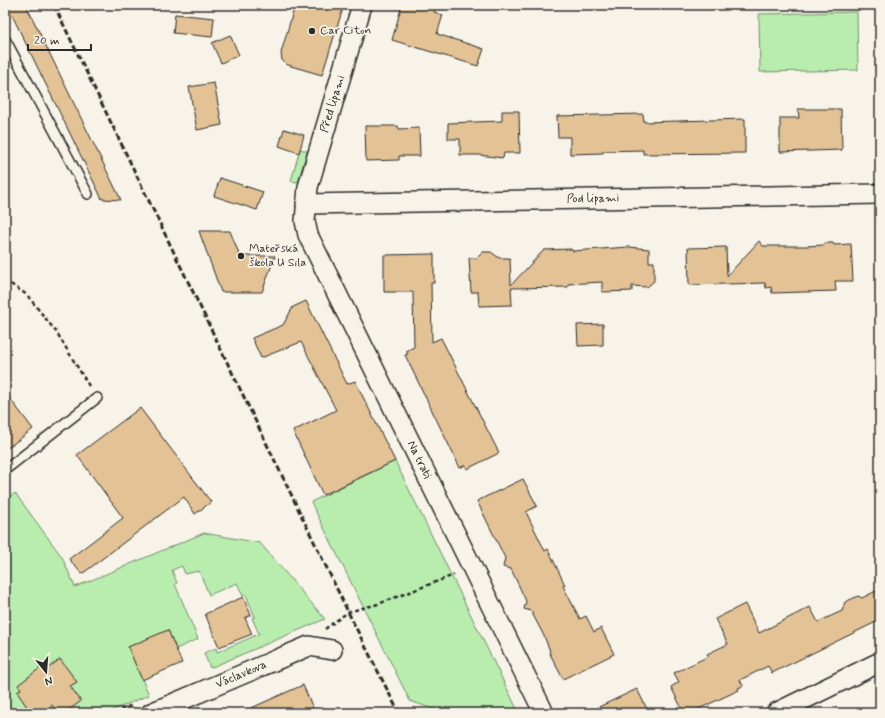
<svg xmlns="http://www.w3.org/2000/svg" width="885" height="718" viewBox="0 0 885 718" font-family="Mynerve,sans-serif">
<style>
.green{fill:#b8edae;stroke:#728c6c}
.building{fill:#e3c295;stroke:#2b2b2b}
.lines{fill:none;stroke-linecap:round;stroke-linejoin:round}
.lane-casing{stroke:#2b2b2b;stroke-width:12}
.street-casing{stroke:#2b2b2b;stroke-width:22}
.path{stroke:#2b2b2b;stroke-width:2.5;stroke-dasharray:4 3;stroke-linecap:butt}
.lane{stroke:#f7f3e8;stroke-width:9}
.street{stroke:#f7f3e8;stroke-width:19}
.rail{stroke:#2b2b2b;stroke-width:3;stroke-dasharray:6 3;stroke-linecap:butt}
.poi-dot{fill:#2b2b2b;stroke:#f7f3e8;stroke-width:1.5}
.labels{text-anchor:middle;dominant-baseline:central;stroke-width:3.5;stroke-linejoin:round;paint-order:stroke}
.poi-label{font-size:12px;fill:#2b2b2b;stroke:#f7f3e8;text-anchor:start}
.street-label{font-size:12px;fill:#2b2b2b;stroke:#f7f3e8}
</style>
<rect width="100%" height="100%" fill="#f7f3e8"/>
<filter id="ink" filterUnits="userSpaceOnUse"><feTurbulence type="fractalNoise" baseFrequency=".025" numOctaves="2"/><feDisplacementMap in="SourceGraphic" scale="8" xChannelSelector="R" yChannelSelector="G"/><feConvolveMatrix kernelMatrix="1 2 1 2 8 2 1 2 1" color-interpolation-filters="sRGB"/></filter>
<g filter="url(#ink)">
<path class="green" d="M 857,12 L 858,70 L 760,72 L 759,14 Z
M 300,149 L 307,151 L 298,182 L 291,181 Z
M 395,461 L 519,713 L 440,713 L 439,711 L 410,701 L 311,502 Z
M 15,493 L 62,557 L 75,587 L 204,533 L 260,543 L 325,619 L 210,668 L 204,653 L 216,648 L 217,652 L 259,634 L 252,618 L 255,617 L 246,595 L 243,596 L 237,583 L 209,595 L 199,571 L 185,574 L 182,566 L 172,570 L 177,583 L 175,584 L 198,639 L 176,649 L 168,631 L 128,647 L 149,695 L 106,713 L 12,713 L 5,704 L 5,500 Z"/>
<path class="building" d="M 7,5 L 26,5 L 121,200 L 102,199 Z
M 295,5 L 344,5 L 322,75 L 291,66 L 286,64 L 282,60 L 281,53 Z
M 402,5 L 436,5 L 434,12 L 443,15 L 437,34 L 484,49 L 478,66 L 392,40 Z
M 175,14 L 214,18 L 212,37 L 173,33 Z
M 230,35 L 239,55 L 221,63 L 212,43 Z
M 214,83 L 222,125 L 197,130 L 189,87 Z
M 798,109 L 841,109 L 842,150 L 780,152 L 780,118 L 799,118 Z
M 502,111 L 519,111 L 520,153 L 504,153 L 503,158 L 479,155 L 460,155 L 460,139 L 448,139 L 448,123 L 502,121 Z
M 643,114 L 644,122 L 745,119 L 745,153 L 643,154 L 643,150 L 603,151 L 603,153 L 570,154 L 570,137 L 558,137 L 557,116 Z
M 365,126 L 398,126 L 399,129 L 419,128 L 420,156 L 399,156 L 399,160 L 366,161 Z
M 284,129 L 304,135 L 299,153 L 279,146 Z
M 220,178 L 263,192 L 257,210 L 214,196 Z
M 199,231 L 230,231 L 240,256 L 275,256 L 262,292 L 221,292 Z
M 759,241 L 763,246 L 806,246 L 824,245 L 825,243 L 833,243 L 834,245 L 851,244 L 853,281 L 835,281 L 836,291 L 772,293 L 771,287 L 766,288 L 765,283 L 689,285 L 688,248 L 726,247 L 727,276 Z
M 629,247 L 649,249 L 649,262 L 654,262 L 654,281 L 647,287 L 632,286 L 632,291 L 602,292 L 602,282 L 568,284 L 568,287 L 511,288 L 512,305 L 479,306 L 478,292 L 471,292 L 469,258 L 477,258 L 483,252 L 491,252 L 499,258 L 510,258 L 511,285 L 544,250 L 571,249 L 573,251 Z
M 434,254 L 434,283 L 431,283 L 432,342 L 441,338 L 499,453 L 467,469 L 465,465 L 460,468 L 405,355 L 408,354 L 406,351 L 414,347 L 413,292 L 384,292 L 384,255 Z
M 306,301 L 347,384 L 355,381 L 395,461 L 323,495 L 293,431 L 336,410 L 301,342 L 261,358 L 252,338 L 283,325 L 293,307 Z
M 603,324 L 603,345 L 578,346 L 577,325 Z
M 5,392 L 33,429 L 5,450 Z
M 140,408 L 211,502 L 195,514 L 184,497 L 82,574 L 69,559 L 123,518 L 77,455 Z
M 523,479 L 537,506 L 526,512 L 545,551 L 548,549 L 565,585 L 563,586 L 580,619 L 586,616 L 594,632 L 601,628 L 614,654 L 563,679 L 549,652 L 550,651 L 544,636 L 531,611 L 524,609 L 526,601 L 511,569 L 503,567 L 505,558 L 477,501 Z
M 880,589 L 880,620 L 772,673 L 768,666 L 740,680 L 743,686 L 738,688 L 739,690 L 690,713 L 684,713 L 671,687 L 679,682 L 674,673 L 709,656 L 707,654 L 728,644 L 715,619 L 745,604 L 759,633 L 810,607 L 818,622 L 842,611 L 845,602 L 858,596 L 862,598 Z
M 243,597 L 251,615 L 245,618 L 252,634 L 219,647 L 205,614 Z
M 168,630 L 182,663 L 142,680 L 128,647 Z
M 60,659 L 77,682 L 70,686 L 81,701 L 65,713 L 58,713 L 52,705 L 41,713 L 31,713 L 17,692 L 21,689 L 18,685 L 44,665 L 47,669 Z
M 303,685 L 315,713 L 240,713 Z
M 637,689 L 649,713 L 586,713 Z"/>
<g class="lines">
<defs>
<path id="lane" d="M 5,39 L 88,194
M 5,470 L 97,398"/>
<g id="street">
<path id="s1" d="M 362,5 L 308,187 L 305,221 L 308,235 L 544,713"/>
<path id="s2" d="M 306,204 L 880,194"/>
<path id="s3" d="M 151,713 L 309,646 L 332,650"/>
<path d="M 776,713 L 880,662"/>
</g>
</defs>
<use href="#lane" class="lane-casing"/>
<use href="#street" class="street-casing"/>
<path class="path" d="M 5,280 L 27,295 L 57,333 L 89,386
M 325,629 L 348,612 L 378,604 L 454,575
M 5,709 L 8,713
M 114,713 L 132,705"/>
<use href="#lane" class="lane"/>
<use href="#street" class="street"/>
<path class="rail" d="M 54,5 L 352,620 L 399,713"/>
</g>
</g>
<g class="poi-dot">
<circle cx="312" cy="31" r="4"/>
<circle cx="241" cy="256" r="4"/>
</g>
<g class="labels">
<g class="poi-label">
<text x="320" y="31">Car Citon</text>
<text x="249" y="249">Mateřská<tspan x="249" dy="14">škola U Sila</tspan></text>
</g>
<g class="street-label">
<text transform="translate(333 104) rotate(-73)">Před lipami</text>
<text stroke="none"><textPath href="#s2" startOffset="287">Pod lipami</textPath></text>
<text stroke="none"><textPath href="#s1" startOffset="489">Na trati</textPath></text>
<text stroke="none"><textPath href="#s3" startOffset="98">Václavkova</textPath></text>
</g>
</g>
<rect width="885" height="718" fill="none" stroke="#f7f3e8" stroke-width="20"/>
<rect x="10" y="10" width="865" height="698" fill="none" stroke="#2b2b2b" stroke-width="1.5" filter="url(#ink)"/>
<g transform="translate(46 672) rotate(163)" stroke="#f7f3e8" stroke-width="3" paint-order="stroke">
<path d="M0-3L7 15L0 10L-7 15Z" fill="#2b2b2b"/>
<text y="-6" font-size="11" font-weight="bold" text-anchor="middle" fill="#2b2b2b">N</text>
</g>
<path d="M28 44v6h63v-6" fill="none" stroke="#2b2b2b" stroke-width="2"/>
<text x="34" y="44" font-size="12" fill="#2b2b2b" stroke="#f7f3e8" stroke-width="3" paint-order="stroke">20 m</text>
</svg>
